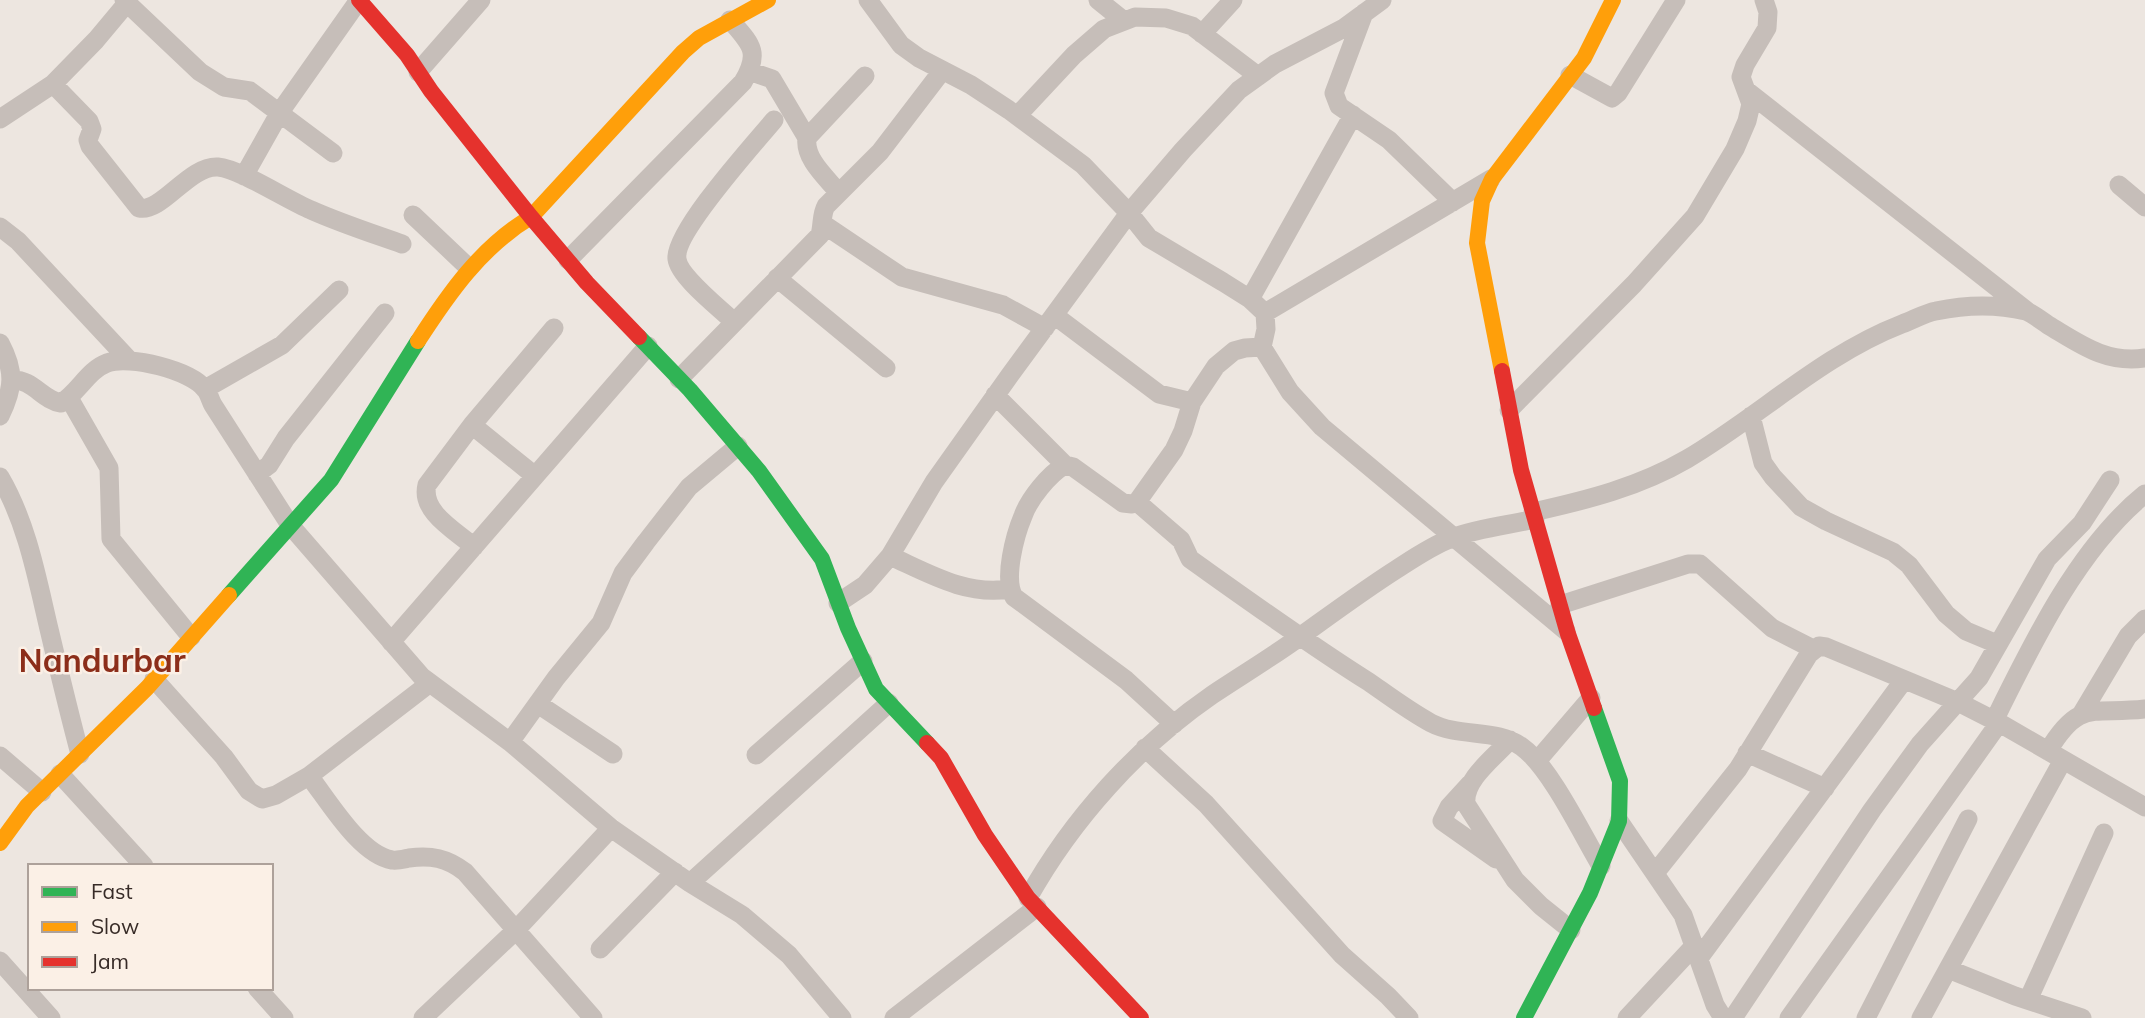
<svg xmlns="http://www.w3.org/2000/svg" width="2145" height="1018" viewBox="0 0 2145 1018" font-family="Mulish,sans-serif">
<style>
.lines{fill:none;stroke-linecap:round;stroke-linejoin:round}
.street{stroke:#c6beb9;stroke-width:19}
.fast{stroke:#30b455;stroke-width:16}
.slow{stroke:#ff9f0a;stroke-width:16}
.jam{stroke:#e5322d;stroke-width:16}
.labels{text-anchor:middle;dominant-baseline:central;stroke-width:5;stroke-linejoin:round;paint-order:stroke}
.town-label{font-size:32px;font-weight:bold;fill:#8c2e1a;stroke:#fbf0e6}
</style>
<rect width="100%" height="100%" fill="#ede6e0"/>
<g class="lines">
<path class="street" d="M 124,0 L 200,72 L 224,87 L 250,91 L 333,153
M 868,0 L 901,45 L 919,58 L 971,85 L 1009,110 L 1083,165 L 1129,213 L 1149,238 L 1223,282 L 1250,299 L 1265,313 L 1266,329 L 1262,347 L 1290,392 L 1322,427 L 1566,631
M 1098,0 L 1124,21
M 1364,13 L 1334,93 L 1339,106 L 1389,140 L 1453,202
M 1202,34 L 1233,0
M 749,71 L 772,79 L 807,138
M 418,72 L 481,0
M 1570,75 L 1612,98 L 1618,93 L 1676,0
M 53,84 L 89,121 L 92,129 L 88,140 L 90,146 L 139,208 C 162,213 189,165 218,167 C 240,169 287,200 311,210 C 340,223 371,233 402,244
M 1747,91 L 2027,311
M 1017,116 L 1074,55 L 1104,29 L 1135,17 L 1166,18 L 1192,26 L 1258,76
M 0,119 L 53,84 L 96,40 L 127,3
M 244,176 L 280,112 L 359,0
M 2119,185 L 2145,207
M 839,193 C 827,178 804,159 807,138 L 865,76
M 413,215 L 469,268
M 823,224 L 902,277 L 1003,305 L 1045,328
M 0,227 L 18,241 L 129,360
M 568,260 L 743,82 C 761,52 751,44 730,20
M 777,278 L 886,368
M 1250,299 L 1353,115
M 1265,313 L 1491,179
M 1054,315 L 1159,394 L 1192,402
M 734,322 C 721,309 679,277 677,259 C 673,233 755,143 774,120
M 0,343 C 15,371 14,388 0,416
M 679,379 L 820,235 C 823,224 821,215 826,206 L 880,152 L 942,71
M 12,380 C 33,379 42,400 61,403 C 78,393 88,370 107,363 C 130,355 190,370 205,389 C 209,393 210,400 213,405 L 290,525 L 422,677 L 510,742 L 611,828 L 690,883 L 742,915 L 789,955 L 842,1018
M 205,389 L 282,345 L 339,290
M 995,395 L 1065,465
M 69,398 L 109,468 L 111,539 L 191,637
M 1509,410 L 1634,284 L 1695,216 L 1735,149 L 1747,121 L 1751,104 L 1741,77 L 1745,65 L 1767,28 L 1768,12 L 1764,0
M 1751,416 L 1763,463 L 1773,477 L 1801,507 L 1826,521 L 1893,552 L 1909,565 L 1946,614 L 1966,631 L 1997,644
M 472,425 L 535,476
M 257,474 L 269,465 L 286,438 L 385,313
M 0,477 C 27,523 37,578 49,629 C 59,671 69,713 80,754
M 1137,502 L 1181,540 L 1190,559 C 1249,601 1307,643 1369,682 C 1389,696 1409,711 1431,723 C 1460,738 1497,728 1522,747 C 1550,767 1582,834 1601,866
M 1533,512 C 1587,500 1639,487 1687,459 C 1760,416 1822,355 1902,324 C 1913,320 1925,313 1936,311 C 1964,305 1997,304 2026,311 C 2033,314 2041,320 2048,325 C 2080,344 2106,364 2145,358
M 474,547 C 456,531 420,512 427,485 L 472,425 L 554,328
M 890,556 C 928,573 966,596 1009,589
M 838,603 L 865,585 L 890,556 L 934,482 L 1010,375 L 1129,213 L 1183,150 L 1239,90 L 1275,64 L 1344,28 L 1382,0
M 1560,605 L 1688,564 L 1700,564 L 1772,628 L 1813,649
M 391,642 L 648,346
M 154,679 L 224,757 L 249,791 L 262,799 L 276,795 L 309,776 L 430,683
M 538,704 L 613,754
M 2082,713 L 2128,636 L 2145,619
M 1994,721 C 2032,644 2078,548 2145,494
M 1174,724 L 1126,680 L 1014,597 C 1003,579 1015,535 1023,516 C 1029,499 1049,474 1065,465 L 1073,467 L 1123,503 L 1132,504 L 1137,502 L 1174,450 L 1183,431 L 1192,402 L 1216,366 L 1234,351 L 1245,348 L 1262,347
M 1510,740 C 1495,757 1463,780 1466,804 L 1515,880 L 1541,906 L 1571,930
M 510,742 L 556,678 L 601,623 L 623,573 L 646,542 L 689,487 L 738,446
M 1145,748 L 1206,804 L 1342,955 L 1388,996 L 1409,1018
M 2048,751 C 2080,698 2093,715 2145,709
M 1747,753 L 1825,788
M 756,755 L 863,661
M 0,756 L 42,792
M 1537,761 L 1591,698
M 60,774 L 144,866
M 309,776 C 328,800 360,855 392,860 C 397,861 404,859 409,858 C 431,855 447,858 465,872 L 593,1018
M 1470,784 L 1449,807 L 1442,821 L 1496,859
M 1619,821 L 1683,915 L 1715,1005 L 1723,1018
M 1655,873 L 1738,769 L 1809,654 L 1819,646 L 1826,647 L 1958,702 L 2003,725 L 2145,807
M 690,883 L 889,703
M 1028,898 C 1072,819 1138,746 1212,695 C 1242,675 1272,657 1301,636 C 1333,613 1364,590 1397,569 C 1414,558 1433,545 1452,538 C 1478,528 1509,525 1535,519
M 600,949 L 675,872
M 1699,958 L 1904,680
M 0,961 L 51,1018
M 1948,969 L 2015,996 L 2082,1018
M 257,988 L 284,1018
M 2028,1000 L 2104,833
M 423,1018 L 515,931 L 611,828
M 894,1018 L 1037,907
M 1627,1018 L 1695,945
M 1733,1018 L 1872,810 L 1920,744 L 1979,678 L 2047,559 L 2082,523 L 2110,480
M 1789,1018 L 1999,723
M 1866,1018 L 1968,819
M 1921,1018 L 2063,760"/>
<path class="fast" d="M 639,337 L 690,390 L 759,471 L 822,559 L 848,628 L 876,689 L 927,743
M 229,595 L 331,480 L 418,341
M 1524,1018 L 1590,893 L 1619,821 L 1620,781 L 1594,708"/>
<path class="slow" d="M 418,341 C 449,293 481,247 531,217 L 683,52 L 699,38 L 768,0
M 1502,371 L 1477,243 L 1482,201 L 1492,179 L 1584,58 L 1613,0
M 0,843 L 27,806 L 147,688 L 229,595"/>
<path class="jam" d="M 359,0 L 407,55 L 431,91 L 531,217 L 587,283 L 639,337
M 1502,371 L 1521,470 L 1568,634 L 1594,708
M 927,743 L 941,758 L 985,835 L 1028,898 L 1141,1018"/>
</g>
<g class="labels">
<g class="town-label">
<text x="102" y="660">Nandurbar</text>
</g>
</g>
<rect x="28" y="864" width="245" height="126" fill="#fbf0e6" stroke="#ada19a" stroke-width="2"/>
<rect x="42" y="887" width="35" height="10" fill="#30b455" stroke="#ada19a" stroke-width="2"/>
<text x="91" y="899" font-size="21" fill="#372b27">Fast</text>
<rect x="42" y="922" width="35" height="10" fill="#ff9f0a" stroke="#ada19a" stroke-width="2"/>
<text x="91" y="934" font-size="21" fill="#372b27">Slow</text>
<rect x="42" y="957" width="35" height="10" fill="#e5322d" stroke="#ada19a" stroke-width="2"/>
<text x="91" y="969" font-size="21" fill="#372b27">Jam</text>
</svg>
